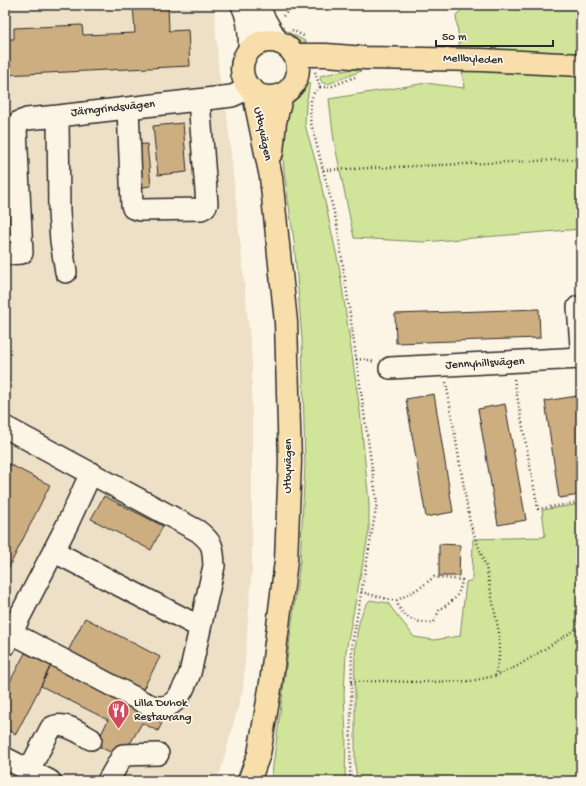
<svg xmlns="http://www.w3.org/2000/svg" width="586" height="786" viewBox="0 0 586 786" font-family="'Gochi Hand',sans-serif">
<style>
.built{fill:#eee0c7}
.green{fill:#d0e59a;stroke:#7e8862}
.building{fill:#cdae81;stroke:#2b2b2b}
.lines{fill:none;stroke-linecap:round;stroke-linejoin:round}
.minor-casing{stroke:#2b2b2b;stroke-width:24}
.major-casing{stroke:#2b2b2b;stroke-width:25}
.path{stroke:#2b2b2b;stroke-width:2.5;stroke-dasharray:1 3;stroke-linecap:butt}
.minor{stroke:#fcf5e5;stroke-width:21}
.major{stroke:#f8deab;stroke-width:22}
.labels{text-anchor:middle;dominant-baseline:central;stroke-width:3.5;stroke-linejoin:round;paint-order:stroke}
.street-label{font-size:12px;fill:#2b2b2b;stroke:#fcf5e5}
.poi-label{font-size:12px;fill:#2b2b2b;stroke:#fcf5e5;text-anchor:start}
</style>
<rect width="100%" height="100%" fill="#fcf5e5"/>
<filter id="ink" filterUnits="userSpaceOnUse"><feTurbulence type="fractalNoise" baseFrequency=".025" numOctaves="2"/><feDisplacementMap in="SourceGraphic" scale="8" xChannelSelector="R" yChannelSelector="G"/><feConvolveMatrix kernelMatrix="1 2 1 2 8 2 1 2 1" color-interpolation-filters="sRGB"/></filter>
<g filter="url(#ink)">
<path class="built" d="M 5,5 L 214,5 L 219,75 L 227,114 L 252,358 L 252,569 L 243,689 L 220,773 L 210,781 L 5,781 Z"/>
<path class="green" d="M 467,5 L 581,5 L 581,229 L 424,242 L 354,238 L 334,141 L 329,99 L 426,83 L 464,88 L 456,15 Z
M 276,19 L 278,20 L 286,31 L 305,41 L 306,45 C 293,43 282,31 273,22 Z
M 354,69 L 361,71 L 328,84 C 322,84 320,81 320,76 L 342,71 Z
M 310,82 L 306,105 L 305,125 L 318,170 L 339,266 L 360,411 L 369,503 L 369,531 L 346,651 L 344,695 L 346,737 L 345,781 L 271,781 L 300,562 L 305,465 L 302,339 L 294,241 L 284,171 L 281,128 L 291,98 L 302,86 Z
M 581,504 L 581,781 L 357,781 L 355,765 C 355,745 355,724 355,704 C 355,677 351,619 370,600 L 388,603 C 396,615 406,625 414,637 L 434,640 L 460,636 L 466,582 L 472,580 L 473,539 L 544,537 L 545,534 L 542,510 Z"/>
<path class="building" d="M 133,5 L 168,5 L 169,31 L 188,30 L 190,66 L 5,75 L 5,39 L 14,39 L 14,28 L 82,25 L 83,35 L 135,33 Z
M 183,123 L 187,172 L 158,175 L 153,126 Z
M 147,144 L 151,186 L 136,188 L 132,145 Z
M 539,309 L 540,338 L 396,343 L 395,314 Z
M 434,394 L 453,512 L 426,517 L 406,399 Z
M 577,396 L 581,423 L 581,495 L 559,498 L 545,401 Z
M 505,404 L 526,520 L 498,525 L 478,409 Z
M 5,462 L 50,485 L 5,575 Z
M 104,496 L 163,526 L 151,550 L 91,519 Z
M 439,544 L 460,545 L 459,576 L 439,576 Z
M 85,618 L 160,657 L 141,693 L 66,655 Z
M 25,653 L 51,666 L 16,734 L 5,729 L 5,691 Z
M 51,664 L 162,723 L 158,731 L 142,723 L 131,742 L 123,747 L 119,744 L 114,754 L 96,745 L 108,720 L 41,686 Z"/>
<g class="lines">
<defs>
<path id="minor" d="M 242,5 C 249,20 250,34 249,51
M 259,5 L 264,18 L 278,42
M 128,108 L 132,205 L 133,208 L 140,210 L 201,209 L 205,207 L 207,204 L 199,100
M 5,254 L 22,253 L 16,129 L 19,122 L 27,119 L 58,116
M 66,272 L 61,241 L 59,212 L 58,116 L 232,96 L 250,88
M 581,307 L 578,307 L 581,346
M 390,368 L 581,358
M 5,427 L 198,531 C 213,543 213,546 214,566 L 190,673 C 181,696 172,716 145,703 L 12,633
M 53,551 L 200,627
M 5,645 L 67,525 L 91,473
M 5,758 L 50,781
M 29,770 L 51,728 C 63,720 80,733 91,739
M 108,781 L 123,755 L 158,754"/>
<path id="major" d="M242 69a28 28 0 1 1 56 0a28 28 0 1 1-56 0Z
M 294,55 L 326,55 L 365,58 L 482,60 L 581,65
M 272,152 L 275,122 L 282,94
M 249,781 L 259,754 L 271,683 L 286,561 L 290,462 L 286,322 L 271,177 L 253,90"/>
</defs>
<use href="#minor" class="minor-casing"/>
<use href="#major" class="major-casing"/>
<path class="path" d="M 283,16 L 294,5
M 292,30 L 304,36
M 233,60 L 234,75
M 315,72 L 320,87 L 314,93 L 311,100 L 310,119 L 337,224 L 377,503 L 352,645 L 350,781
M 320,87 L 330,87 L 355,77
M 323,170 L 581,159
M 356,359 L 369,360 L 374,362
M 514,379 L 538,509 L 581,502
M 361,592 L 396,601 C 404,620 414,622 433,623 C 437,618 437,613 440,609 C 454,601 459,597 462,580 L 434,577 L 421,587 L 396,601
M 495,676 L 516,667 L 581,626
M 351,682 L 383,681 L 421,682 L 471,681 L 495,676 L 499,659 L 499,633 L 486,567 L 470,523 L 446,382"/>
<use href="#minor" class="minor"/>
<use href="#major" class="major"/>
</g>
</g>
<defs>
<symbol id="restaurant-pin" viewBox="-11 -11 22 30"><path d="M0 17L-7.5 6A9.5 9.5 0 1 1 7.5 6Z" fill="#d1495b" stroke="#fcf5e5"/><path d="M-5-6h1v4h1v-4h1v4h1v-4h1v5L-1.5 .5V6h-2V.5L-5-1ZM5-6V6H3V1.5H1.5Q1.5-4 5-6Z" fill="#fff"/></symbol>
</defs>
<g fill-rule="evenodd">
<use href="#restaurant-pin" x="106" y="698" width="25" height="34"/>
</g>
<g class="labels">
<g class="street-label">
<text transform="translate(473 60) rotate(2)">Mellbyleden</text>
<text transform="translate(113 109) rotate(-6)">Järngrindsvägen</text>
<text transform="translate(262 134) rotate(78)">Utbyvägen</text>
<text transform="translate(485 364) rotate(-3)">Jennyhillsvägen</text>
<text transform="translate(289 466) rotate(-90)">Utbyvägen</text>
</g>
<g class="poi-label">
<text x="134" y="704">Lilla Duhok<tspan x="134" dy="14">Restaurang</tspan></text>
</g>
</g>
<rect width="586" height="786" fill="none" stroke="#fcf5e5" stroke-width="20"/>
<rect x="10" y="10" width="566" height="766" fill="none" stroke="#2b2b2b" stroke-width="1.5" filter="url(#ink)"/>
<path d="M436 40v6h117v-6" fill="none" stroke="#2b2b2b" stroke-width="2"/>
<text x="442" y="40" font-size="12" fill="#2b2b2b" stroke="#fcf5e5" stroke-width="3" paint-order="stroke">50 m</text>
</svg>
